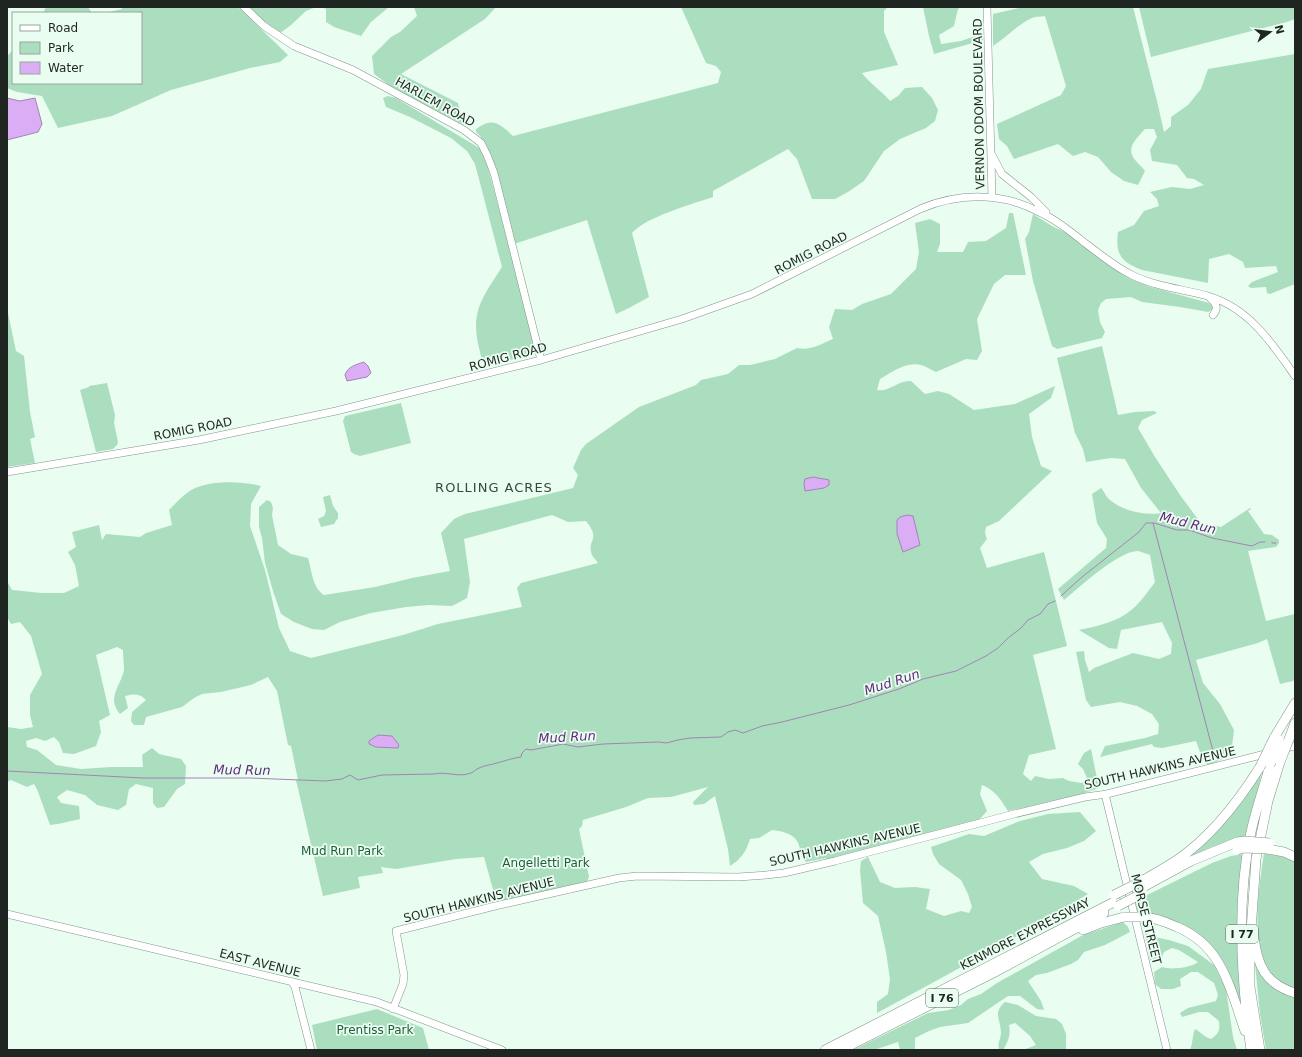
<svg xmlns="http://www.w3.org/2000/svg" width="1302" height="1057" viewBox="0 0 1302 1057" font-family="'DejaVu Sans',sans-serif">
<style>
.green{fill:#abdebe}
.water{fill:#dbadf5;stroke:#a384b5}
.lines{fill:none;stroke-linecap:round;stroke-linejoin:round}
.stream{stroke:#a384b5;stroke-width:1}
.secondary-casing{stroke:#829489;stroke-width:8}
.highway-casing{stroke:#829489;stroke-width:10}
.secondary{stroke:#fff;stroke-width:7}
.highway{stroke:#fff;stroke-width:9}
.highway-bridge-casing{stroke:#829489;stroke-width:10;stroke-linecap:butt}
.highway-bridge{stroke:#fff;stroke-width:9}
.labels{text-anchor:middle;dominant-baseline:central;stroke-width:3.5;stroke-linejoin:round;paint-order:stroke}
.shield{fill:#e9fdf0;stroke:#5c665f;stroke-width:1}
.shield-label{font-size:11px;font-weight:bold;fill:#1f2621}
.street-label{font-size:12px;fill:#1f2621;stroke:#e9fdf0}
.park-label{font-size:12px;fill:#1f5d3c;stroke:#e9fdf0}
.neighbourhood-label{font-size:13px;letter-spacing:1px;fill:#36473c;stroke:#e9fdf0}
.water-label{font-size:13px;font-style:italic;fill:#622a7d;stroke:#e9fdf0}
</style>
<rect width="100%" height="100%" fill="#e9fdf0"/>
<path class="green" d="M 46,7 L 88,7 L 92,13 L 43,13 Z
M 122,7 L 238,7 L 288,55 L 280,62 L 250,68 L 171,90 L 112,116 L 58,128 L 42,96 L 17,92 L 7,88 L 7,56 L 13,50 L 13,83 L 141,83 L 141,13 L 105,13 L 122,9 Z
M 249,7 L 316,7 L 306,11 L 291,25 L 279,34 Z
M 322,7 L 389,7 L 371,22 L 361,36 L 334,27 L 326,22 L 326,9 Z
M 414,7 L 496,7 L 485,19 L 401,74 L 458,103 L 464,125 L 397,91 L 374,74 L 372,56 L 391,37 L 400,32 L 417,16 Z
M 681,7 L 888,7 L 884,11 L 884,32 L 898,65 L 862,73 C 870,84 882,91 890,101 L 898,96 L 905,88 L 922,87 L 932,98 L 938,110 L 935,121 L 926,128 L 900,139 L 884,151 L 864,181 L 848,192 L 835,199 L 812,199 L 797,159 L 788,149 L 713,191 L 713,197 C 692,204 646,217 632,233 L 649,297 L 629,308 L 616,314 L 587,220 L 514,244 L 492,158 L 481,137 L 476,132 L 476,129 C 493,117 499,123 513,136 L 718,83 L 721,72 L 716,66 L 706,63 Z
M 923,7 L 961,7 L 958,9 L 954,26 L 939,35 L 941,44 L 961,41 L 984,33 L 983,40 L 934,54 L 929,36 Z
M 1023,7 L 1133,7 L 1157,101 L 1164,132 L 1171,126 L 1171,117 L 1188,105 L 1201,89 L 1208,69 L 1295,54 L 1295,284 L 1270,294 L 1267,293 L 1266,287 L 1251,288 L 1248,286 L 1252,282 L 1278,272 L 1276,266 L 1245,268 L 1243,262 L 1229,254 L 1209,259 L 1208,283 L 1142,270 C 1121,262 1115,254 1118,232 L 1134,225 L 1144,211 L 1159,206 L 1157,199 L 1150,192 L 1172,187 L 1190,189 L 1204,185 L 1194,179 L 1187,178 L 1177,165 L 1152,161 L 1150,150 L 1157,137 L 1154,129 L 1145,129 C 1139,136 1128,145 1132,155 C 1134,160 1141,166 1145,171 L 1138,185 L 1124,181 L 1111,172 L 1098,157 L 1085,152 L 1073,156 L 1058,144 L 1014,159 L 1007,146 L 999,139 L 997,124 L 1061,95 L 1066,86 L 1045,16 C 1041,17 1036,16 1032,18 C 1018,24 1006,38 993,46 L 993,14 Z
M 1139,7 L 1295,7 L 1295,19 L 1287,22 L 1151,57 Z
M 388,96 L 396,98 L 481,149 L 488,168 L 530,325 L 535,348 L 531,354 L 493,365 L 487,365 C 481,361 481,355 479,348 C 470,311 483,297 502,267 L 475,164 L 467,151 L 451,138 L 410,117 L 386,107 L 383,98 Z
M 1009,213 L 1013,213 L 1026,275 L 1005,275 L 994,284 L 977,319 L 982,351 L 977,360 L 966,359 L 936,372 C 931,370 926,366 921,365 C 906,361 892,372 880,379 L 877,390 C 891,392 897,380 911,381 L 925,394 L 938,391 L 949,394 L 974,410 L 1015,404 L 1055,386 L 1051,398 L 1029,414 L 1032,437 L 1041,466 L 1052,471 L 999,521 L 986,527 L 985,533 L 987,539 L 980,548 L 987,568 L 1044,552 L 1067,646 L 1033,655 L 1056,749 L 1029,755 L 1023,774 L 1031,781 L 1035,776 L 1049,779 L 1063,778 L 1069,781 L 1082,783 L 1087,778 L 1083,769 L 1078,764 L 1084,753 L 1091,749 L 1099,788 L 1082,794 L 1008,811 C 1001,800 995,790 982,785 L 980,794 L 987,811 L 978,821 L 827,860 L 826,858 L 806,862 C 798,854 802,849 797,841 C 792,833 781,831 772,830 L 759,838 L 750,839 C 746,852 741,859 730,866 L 728,849 L 715,796 L 704,804 L 694,805 L 693,802 L 708,787 L 671,797 L 648,798 L 626,807 L 583,820 L 582,826 L 579,829 L 589,877 L 587,882 L 497,904 L 484,857 L 456,859 L 396,869 L 381,867 L 383,873 L 358,877 L 360,888 L 323,896 L 296,780 L 298,780 L 291,746 L 288,745 L 277,691 L 268,677 L 251,685 L 221,692 L 202,694 L 194,698 L 182,707 L 146,717 L 144,725 L 134,725 L 131,721 L 132,712 L 146,700 C 140,693 133,694 125,696 L 128,708 L 120,714 C 106,697 121,686 124,670 C 124,663 123,656 123,650 L 117,647 L 96,655 L 110,715 L 99,721 L 101,732 L 96,746 L 74,754 L 63,753 L 59,742 L 54,737 L 45,741 L 36,738 L 26,741 L 27,747 L 37,750 L 56,765 L 81,769 L 111,767 L 143,767 L 142,755 L 152,748 L 159,754 L 181,759 L 186,766 L 185,784 L 177,789 L 164,807 L 157,808 L 153,803 L 153,788 L 136,784 L 129,789 L 126,805 L 118,810 L 97,805 L 85,795 L 67,790 L 57,797 L 61,803 L 79,806 L 80,819 L 58,824 L 50,825 L 37,789 L 34,784 L 27,787 L 11,780 L 7,782 L 7,727 L 21,729 L 33,727 L 30,715 L 30,695 L 42,674 L 31,636 L 20,622 L 11,624 L 7,617 L 7,581 L 12,590 L 42,593 L 64,593 L 79,586 L 75,565 L 68,552 L 76,547 L 72,532 L 99,525 L 102,540 L 106,534 L 140,537 L 146,533 L 172,525 L 169,510 C 176,503 184,494 193,489 C 212,480 241,481 261,486 L 251,504 L 250,526 L 265,570 L 279,628 L 290,651 L 311,658 L 403,635 L 438,624 L 522,607 L 517,588 L 521,583 L 598,563 C 596,560 593,557 592,555 C 586,539 602,541 586,521 L 568,522 L 552,515 L 464,539 L 470,582 L 467,598 L 452,606 L 429,605 L 406,607 L 371,613 L 340,622 L 324,630 L 312,629 L 294,622 L 281,614 L 273,591 L 265,563 L 262,538 L 259,527 L 259,507 L 267,500 L 271,502 L 273,508 L 272,515 L 278,545 L 291,554 L 308,558 C 312,571 312,587 324,595 L 375,587 L 412,578 L 450,571 L 441,533 L 454,519 L 465,514 L 573,488 L 578,475 L 573,468 L 581,450 L 586,444 L 639,407 L 696,385 L 701,380 L 728,374 L 739,365 L 750,365 L 775,359 L 797,348 C 810,351 821,344 833,339 L 829,327 L 835,309 L 852,310 L 862,304 L 891,294 L 916,269 L 919,252 L 915,223 L 930,219 L 940,224 L 940,244 L 937,252 L 963,252 L 968,242 L 986,241 L 1006,228 Z
M 1033,214 L 1052,226 L 1073,236 L 1096,256 L 1126,277 L 1151,287 L 1209,303 L 1215,308 L 1208,312 L 1203,311 L 1180,307 L 1142,302 L 1131,297 L 1106,299 L 1101,303 L 1098,310 L 1100,322 L 1105,332 L 1102,338 L 1057,349 L 1052,346 L 1033,281 L 1025,239 L 1029,232 Z
M 7,308 L 16,351 L 24,356 L 30,412 L 35,437 L 30,439 L 35,463 L 7,467 Z
M 1102,346 L 1118,415 L 1135,412 L 1154,411 L 1157,413 L 1142,420 L 1138,428 L 1155,457 L 1180,495 L 1200,522 L 1221,527 L 1250,508 L 1251,509 L 1248,511 L 1264,534 L 1272,535 L 1279,540 L 1279,543 L 1276,547 L 1248,551 L 1266,621 L 1295,614 L 1295,678 L 1293,681 L 1280,684 L 1267,639 L 1258,643 L 1196,660 L 1203,683 L 1220,704 L 1234,730 L 1231,754 L 1223,759 L 1208,765 L 1202,758 L 1196,741 L 1162,748 L 1154,747 L 1152,744 L 1100,757 L 1105,746 L 1145,738 L 1158,734 L 1159,724 L 1152,714 L 1137,706 L 1120,702 L 1091,707 L 1086,700 L 1076,652 L 1084,651 L 1085,660 L 1089,672 L 1094,668 L 1133,653 L 1159,659 L 1171,654 L 1172,643 L 1162,622 L 1121,630 L 1117,649 L 1109,648 L 1079,630 C 1094,627 1112,623 1126,614 C 1138,606 1147,593 1155,582 L 1150,555 C 1147,554 1142,552 1138,551 C 1118,551 1079,588 1064,600 L 1058,589 L 1106,548 L 1107,539 L 1097,523 L 1092,494 L 1101,488 C 1104,491 1106,497 1110,500 C 1123,511 1145,516 1161,513 L 1141,488 L 1125,459 L 1111,458 L 1086,462 L 1083,449 L 1075,433 L 1057,358 Z
M 107,383 L 115,415 L 114,423 L 118,442 L 117,445 L 113,449 L 96,452 L 80,390 L 89,387 L 89,386 Z
M 401,403 L 411,443 L 360,456 L 354,454 L 351,452 L 343,421 L 345,416 Z
M 330,495 L 333,506 L 338,513 L 338,518 L 334,524 L 321,527 L 318,519 L 324,516 L 326,511 L 323,497 Z
M 1262,772 L 1247,838 L 1211,847 L 1185,860 L 1230,817 L 1244,799 Z
M 1080,812 L 1096,831 L 1084,841 L 1067,848 L 1043,854 L 1029,862 L 1042,879 L 1074,886 L 1088,894 L 1059,912 L 989,952 L 877,1013 L 877,1002 L 888,994 L 890,979 L 886,952 L 878,916 L 863,903 L 860,870 L 861,861 L 868,857 L 880,882 L 895,888 L 915,887 L 930,889 L 926,909 L 944,916 L 961,911 L 969,913 L 972,907 L 968,894 L 961,880 L 939,864 L 933,854 L 931,847 L 969,834 L 984,836 L 1020,821 L 1048,814 Z
M 1264,853 L 1285,857 L 1295,862 L 1295,989 C 1285,985 1271,979 1265,969 C 1264,965 1263,960 1262,957 C 1253,923 1259,887 1264,853 Z
M 1244,854 L 1238,914 L 1238,954 L 1243,1009 L 1241,1009 C 1237,995 1233,981 1227,968 C 1210,934 1173,915 1136,912 L 1133,902 L 1212,863 L 1231,856 Z
M 1123,922 L 1128,927 L 1130,932 L 1105,945 L 1084,952 L 1078,960 L 1071,964 L 1047,973 L 1036,975 L 1028,981 L 1041,1001 L 1044,1010 L 1037,1009 L 1020,996 L 1008,996 L 968,1023 L 940,1027 L 929,1031 L 915,1038 L 915,1050 L 900,1050 L 898,1042 L 874,1050 L 853,1050 L 928,1013 L 949,1010 L 961,1005 L 968,999 L 981,994 L 997,983 L 1083,935 Z
M 1145,933 L 1147,933 L 1150,936 L 1169,940 L 1188,946 L 1214,965 L 1226,989 L 1233,1037 L 1237,1050 L 1190,1050 C 1193,1043 1192,1036 1195,1029 C 1201,1032 1204,1037 1211,1039 C 1219,1034 1220,1030 1219,1021 L 1208,1012 L 1199,1012 L 1182,1017 L 1180,1013 L 1188,1008 L 1216,1001 L 1218,995 L 1214,983 L 1198,972 L 1191,972 L 1180,979 L 1181,986 L 1173,989 L 1161,989 L 1155,984 L 1154,972 L 1162,967 C 1170,970 1191,968 1198,962 L 1179,950 L 1172,948 L 1164,952 L 1161,959 L 1155,961 L 1150,960 Z
M 1255,964 C 1272,974 1271,992 1295,997 L 1295,1050 L 1266,1050 L 1260,1014 Z
M 1005,1002 L 1018,1005 L 1036,1016 L 1056,1019 L 1062,1024 L 1066,1034 L 1066,1050 L 1023,1050 L 1036,1045 L 1030,1036 L 1015,1023 L 1009,1025 C 1011,1035 1008,1042 1003,1050 L 999,1049 C 997,1043 1001,1039 1001,1033 C 1001,1020 992,1013 1005,1002 Z
M 377,1009 L 423,1028 L 429,1050 L 317,1050 L 312,1025 Z"/>
<path class="water" d="M 7,98 L 20,101 L 35,98 L 42,124 L 38,132 L 7,140 Z
M 364,362 L 368,366 L 371,373 L 367,377 L 347,381 L 345,375 C 347,367 357,364 364,362 Z
M 813,477 L 829,480 L 829,485 L 824,488 L 805,491 L 804,483 L 805,479 Z
M 907,515 L 913,516 L 920,545 L 903,552 L 897,534 L 897,520 L 900,517 Z
M 378,735 L 392,736 L 399,745 L 398,748 L 376,747 L 369,744 L 369,741 Z"/>
<g class="lines">
<path class="stream" d="M 1153,523 L 1213,751
M 1272,543 L 1276,543
M 1061,596 L 1082,577 L 1139,532 L 1146,523 L 1154,523 L 1177,530 L 1189,530 L 1212,538 L 1252,546 L 1260,542 L 1265,542
M 7,771 L 143,778 L 250,778 L 325,781 L 342,779 L 350,775 L 358,780 L 382,775 L 434,774 C 446,771 459,778 471,773 C 474,772 476,769 479,768 C 485,765 491,765 497,763 C 505,761 512,758 521,757 L 522,753 L 526,749 L 531,750 L 563,744 L 578,747 L 603,744 L 659,742 L 666,743 L 678,740 L 690,738 L 721,737 L 728,732 L 735,730 L 743,733 L 762,726 L 782,722 L 849,705 L 899,689 L 923,679 L 956,671 L 986,656 L 998,648 L 1008,638 L 1021,628 L 1028,620 L 1040,614 L 1048,604 L 1055,601"/>
<defs>
<path id="secondary" d="M 244,7 L 264,26 L 294,46 L 353,70 L 464,130 L 481,143 L 487,155 L 494,173 L 541,360
M 987,7 L 992,197
M 992,155 L 1002,174 L 1031,197 L 1046,212
M 1210,298 C 1216,303 1219,308 1213,315
M 7,472 L 199,440 L 336,411 L 541,360 L 682,319 L 752,294 L 920,209 C 958,193 1001,192 1037,211 C 1055,219 1070,231 1085,243 C 1100,254 1115,267 1132,275 C 1156,287 1183,289 1208,296 C 1249,308 1272,343 1295,376
M 1281,749 L 1295,746
M 1105,794 L 1167,1050
M 7,914 L 377,1002 L 502,1050
M 292,982 L 295,987 L 311,1050
M 393,1009 L 403,984 L 404,975 L 396,931 L 495,906 L 619,878 L 637,876 L 738,877 L 766,875 L 784,873 L 835,861 L 1014,814 L 1085,797 L 1107,794 L 1269,753"/>
<path id="highway" d="M 1291,734 L 1295,723
M 1274,738 L 1295,703
M 1267,849 L 1284,852 L 1295,857
M 1140,882 C 1152,875 1165,868 1177,860 C 1211,837 1238,802 1260,767
M 1143,887 L 1191,861 L 1237,842
M 1142,917 C 1154,917 1166,922 1177,927 C 1223,946 1230,989 1245,1031
M 1083,930 L 1098,924 L 1124,917
M 1254,936 C 1257,965 1265,984 1295,993
M 825,1050 L 1116,901
M 841,1050 L 995,972 L 1104,913
M 1251,1050 C 1241,980 1236,902 1251,832 C 1256,809 1264,787 1270,765
M 1260,1050 L 1250,987 L 1250,945 L 1256,859 L 1268,801 L 1280,762"/>
</defs>
<use href="#secondary" class="secondary-casing"/>
<use href="#highway" class="highway-casing"/>
<use href="#secondary" class="secondary"/>
<use href="#highway" class="highway"/>
<defs>
<path id="highway-bridge" d="M 1280,762 L 1291,734
M 1270,765 L 1279,740
M 1260,767 L 1274,738
M 1237,842 L 1245,841 L 1270,843
M 1237,850 L 1244,848 L 1267,849
M 1114,895 L 1140,882
M 1118,906 L 1143,893
M 1124,917 L 1142,917"/>
</defs>
<use href="#highway-bridge" class="highway-bridge-casing"/>
<use href="#highway-bridge" class="highway-bridge"/>
</g>
<g class="labels">
<g class="shield">
<rect x="1226" y="925" width="32" height="18" rx="3"/>
<rect x="926" y="989" width="32" height="18" rx="3"/>
</g>
<g class="shield-label">
<text x="1242" y="934">I 77</text>
<text x="942" y="998">I 76</text>
</g>
<g class="street-label">
<text transform="translate(435 102) rotate(29)">HARLEM ROAD</text>
<text transform="translate(979 104) rotate(-91)">VERNON ODOM BOULEVARD</text>
<text transform="translate(811 253) rotate(-27)">ROMIG ROAD</text>
<text transform="translate(508 357) rotate(-15)">ROMIG ROAD</text>
<text transform="translate(193 429) rotate(-11)">ROMIG ROAD</text>
<text transform="translate(1160 768) rotate(-13)">SOUTH HAWKINS AVENUE</text>
<text transform="translate(845 845) rotate(-13)">SOUTH HAWKINS AVENUE</text>
<text transform="translate(479 900) rotate(-14)">SOUTH HAWKINS AVENUE</text>
<text transform="translate(1146 919) rotate(76)">MORSE STREET</text>
<text transform="translate(1025 934) rotate(-27)">KENMORE EXPRESSWAY</text>
<text transform="translate(260 963) rotate(14)">EAST AVENUE</text>
</g>
<g class="park-label">
<text x="342" y="851">Mud Run Park</text>
<text x="546" y="863">Angelletti Park</text>
<text x="375" y="1030">Prentiss Park</text>
</g>
<g class="neighbourhood-label">
<text x="494" y="487">ROLLING ACRES</text>
</g>
<g class="water-label">
<text transform="translate(1188 523) rotate(14)">Mud Run</text>
<text transform="translate(892 682) rotate(-18)">Mud Run</text>
<text transform="translate(567 737) rotate(-3)">Mud Run</text>
<text transform="translate(242 770) rotate(1)">Mud Run</text>
</g>
</g>
<rect width="1302" height="1057" fill="none" stroke="#1f2621" stroke-width="16"/>
<rect x="12" y="12" width="130" height="72" fill="#e9fdf0" stroke="#98a79d"/>
<rect x="20" y="25" width="20" height="6" fill="#ffffff" stroke="#98a79d"/>
<text x="48" y="32" font-size="12" fill="#1f2621">Road</text>
<rect x="20" y="42" width="20" height="12" fill="#abdebe" stroke="#98a79d"/>
<text x="48" y="52" font-size="12" fill="#1f2621">Park</text>
<rect x="20" y="62" width="20" height="12" fill="#dbadf5" stroke="#98a79d"/>
<text x="48" y="72" font-size="12" fill="#1f2621">Water</text>
<g transform="translate(1270 32) rotate(75)" stroke="#e9fdf0" stroke-width="3" paint-order="stroke">
<path d="M0-3L7 15L0 10L-7 15Z" fill="#1f2621"/>
<text y="-6" font-size="11" font-weight="bold" text-anchor="middle" fill="#1f2621">N</text>
</g>
</svg>
